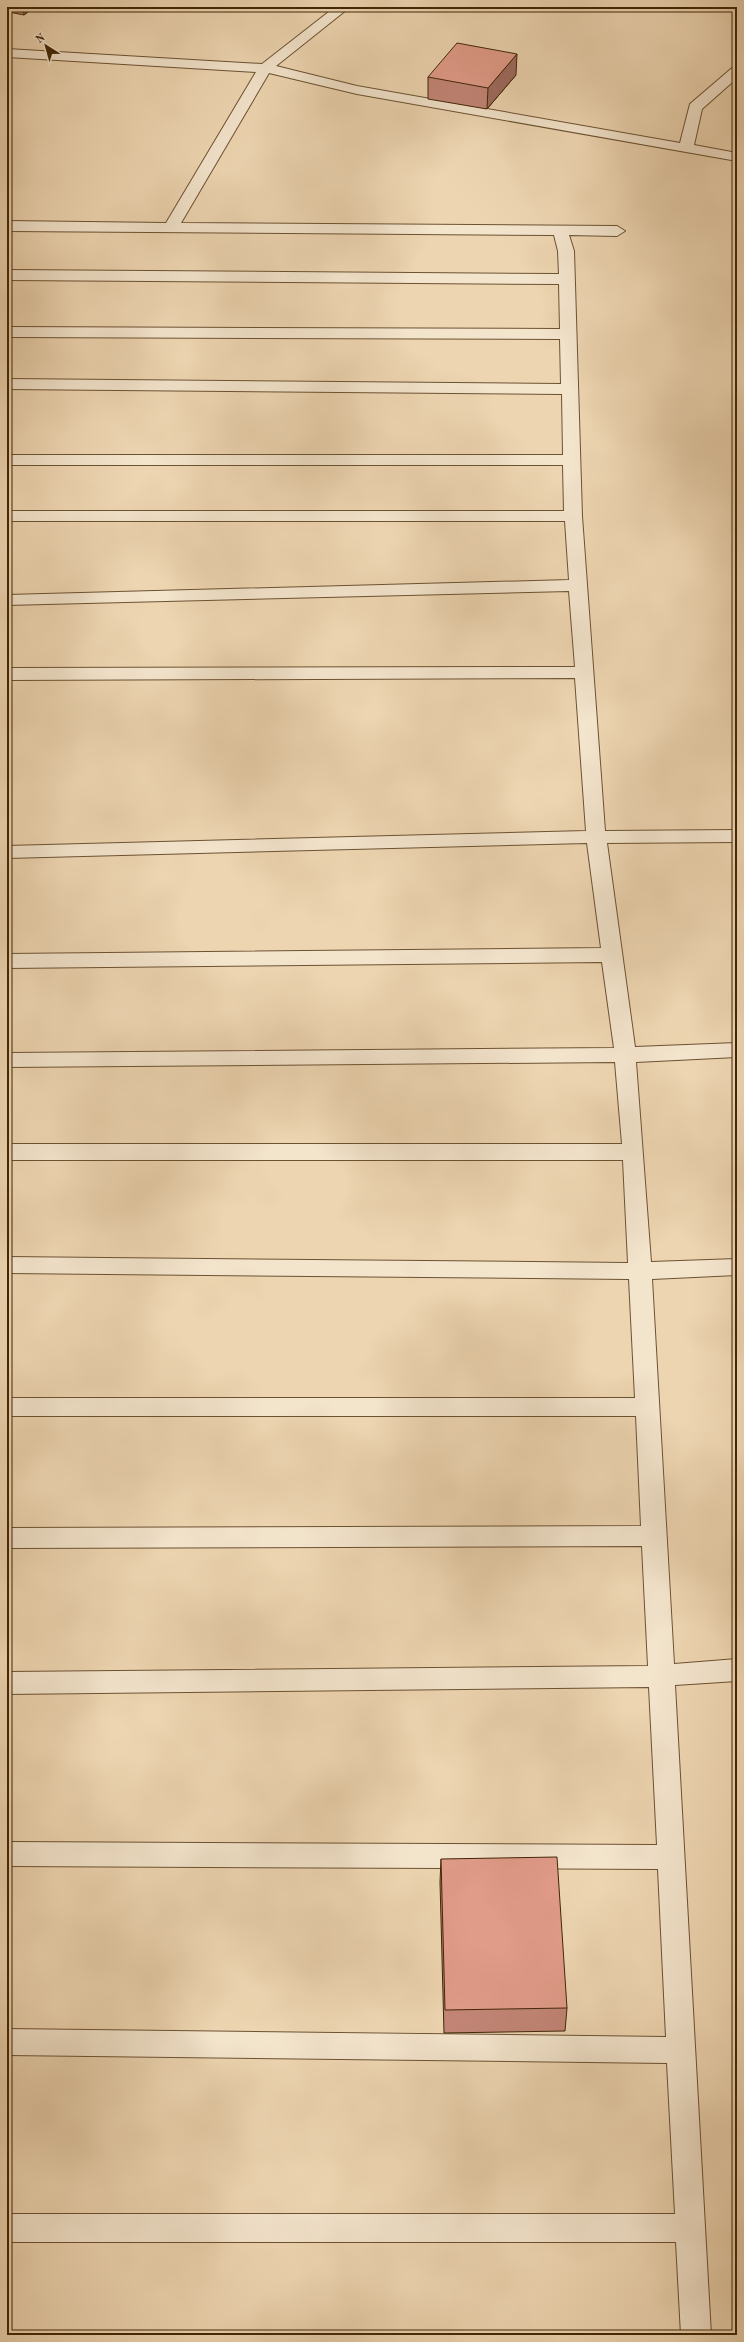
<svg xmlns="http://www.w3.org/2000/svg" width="744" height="2342" viewBox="0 0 744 2342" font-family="'Old Standard TT',serif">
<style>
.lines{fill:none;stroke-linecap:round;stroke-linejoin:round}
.street-casing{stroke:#6c5232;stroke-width:2}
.street{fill:#f3e4cc;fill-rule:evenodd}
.wall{fill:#c28576;stroke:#412607}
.shaded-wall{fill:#9e6c60;stroke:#412607}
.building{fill:#e19b89;stroke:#412607}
</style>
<rect width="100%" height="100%" fill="#edd5b1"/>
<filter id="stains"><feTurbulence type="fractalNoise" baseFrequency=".005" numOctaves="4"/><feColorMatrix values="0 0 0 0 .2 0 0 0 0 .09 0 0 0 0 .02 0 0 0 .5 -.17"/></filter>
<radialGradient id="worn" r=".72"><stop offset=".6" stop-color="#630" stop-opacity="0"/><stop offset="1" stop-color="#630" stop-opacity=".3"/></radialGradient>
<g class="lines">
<defs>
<path id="street" d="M 335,7 L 350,7 L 276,66 L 357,86 L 680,143 L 690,104 L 732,68 L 737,67 L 737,78 L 702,109 L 694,145 L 737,153 L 737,161 L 357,94 L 269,73 L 181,223 L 617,226 L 625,231 L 617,236 L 569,235 L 574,251 L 582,516 L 605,831 L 737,830 L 737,842 L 607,843 L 635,1047 L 737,1043 L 737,1057 L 636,1062 L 651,1262 L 737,1259 L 737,1275 L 652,1279 L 674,1664 L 737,1659 L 737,1681 L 675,1685 L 711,2335 L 681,2335 L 676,2242 L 7,2242 L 7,2214 L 675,2214 L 667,2063 L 7,2055 L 7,2029 L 666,2037 L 658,1869 L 7,1866 L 7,1842 L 657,1845 L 649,1687 L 7,1694 L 7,1672 L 648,1666 L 642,1546 L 7,1548 L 7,1528 L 641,1526 L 636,1416 L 7,1416 L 7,1398 L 635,1398 L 629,1279 L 7,1273 L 7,1257 L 628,1263 L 623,1160 L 7,1160 L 7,1144 L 622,1144 L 615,1062 L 7,1067 L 7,1053 L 614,1048 L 602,962 L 7,968 L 7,954 L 601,948 L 587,843 L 7,858 L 7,846 L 586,831 L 575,678 L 7,680 L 7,668 L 575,667 L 569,591 L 7,605 L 7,595 L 569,580 L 565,521 L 7,521 L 7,511 L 564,511 L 563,465 L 7,465 L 7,455 L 563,455 L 562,394 L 7,389 L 7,379 L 561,384 L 560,339 L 7,337 L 7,327 L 560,329 L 559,284 L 7,280 L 7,270 L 559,274 L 558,251 L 554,235 L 7,231 L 7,221 L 166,223 L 256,72 L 7,57 L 7,49 L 262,64 Z"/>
</defs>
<use href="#street" class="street-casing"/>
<use href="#street" class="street"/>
</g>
<path class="wall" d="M 7,7 L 34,7 L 24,15 L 9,12 L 9,13 L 7,16 Z
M 516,75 L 487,109 L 428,99 L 428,77 Z
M 441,1859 L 567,2008 L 565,2031 L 444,2033 L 440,1882 Z"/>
<path class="shaded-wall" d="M 7,7 L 8,7 L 9,13 L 7,16 Z
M 23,7 L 34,7 L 24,15 Z
M 517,54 L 516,75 L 487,109 L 488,88 Z"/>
<path class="building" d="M 457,43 L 517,54 L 488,88 L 428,77 Z
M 557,1857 L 567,2008 L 445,2010 L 441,1859 Z"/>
<rect width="744" height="2342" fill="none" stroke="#edd5b1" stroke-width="24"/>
<rect x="8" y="8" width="728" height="2326" fill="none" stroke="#412607" stroke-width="2"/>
<rect x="12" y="12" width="720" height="2318" fill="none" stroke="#412607"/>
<g transform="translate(46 46) rotate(323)" stroke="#f3e4cc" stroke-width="3" paint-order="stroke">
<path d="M0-3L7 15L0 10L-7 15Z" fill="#412607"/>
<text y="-6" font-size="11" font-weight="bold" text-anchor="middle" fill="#412607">N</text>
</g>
<rect width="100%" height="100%" filter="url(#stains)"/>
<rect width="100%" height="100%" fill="url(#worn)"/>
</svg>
